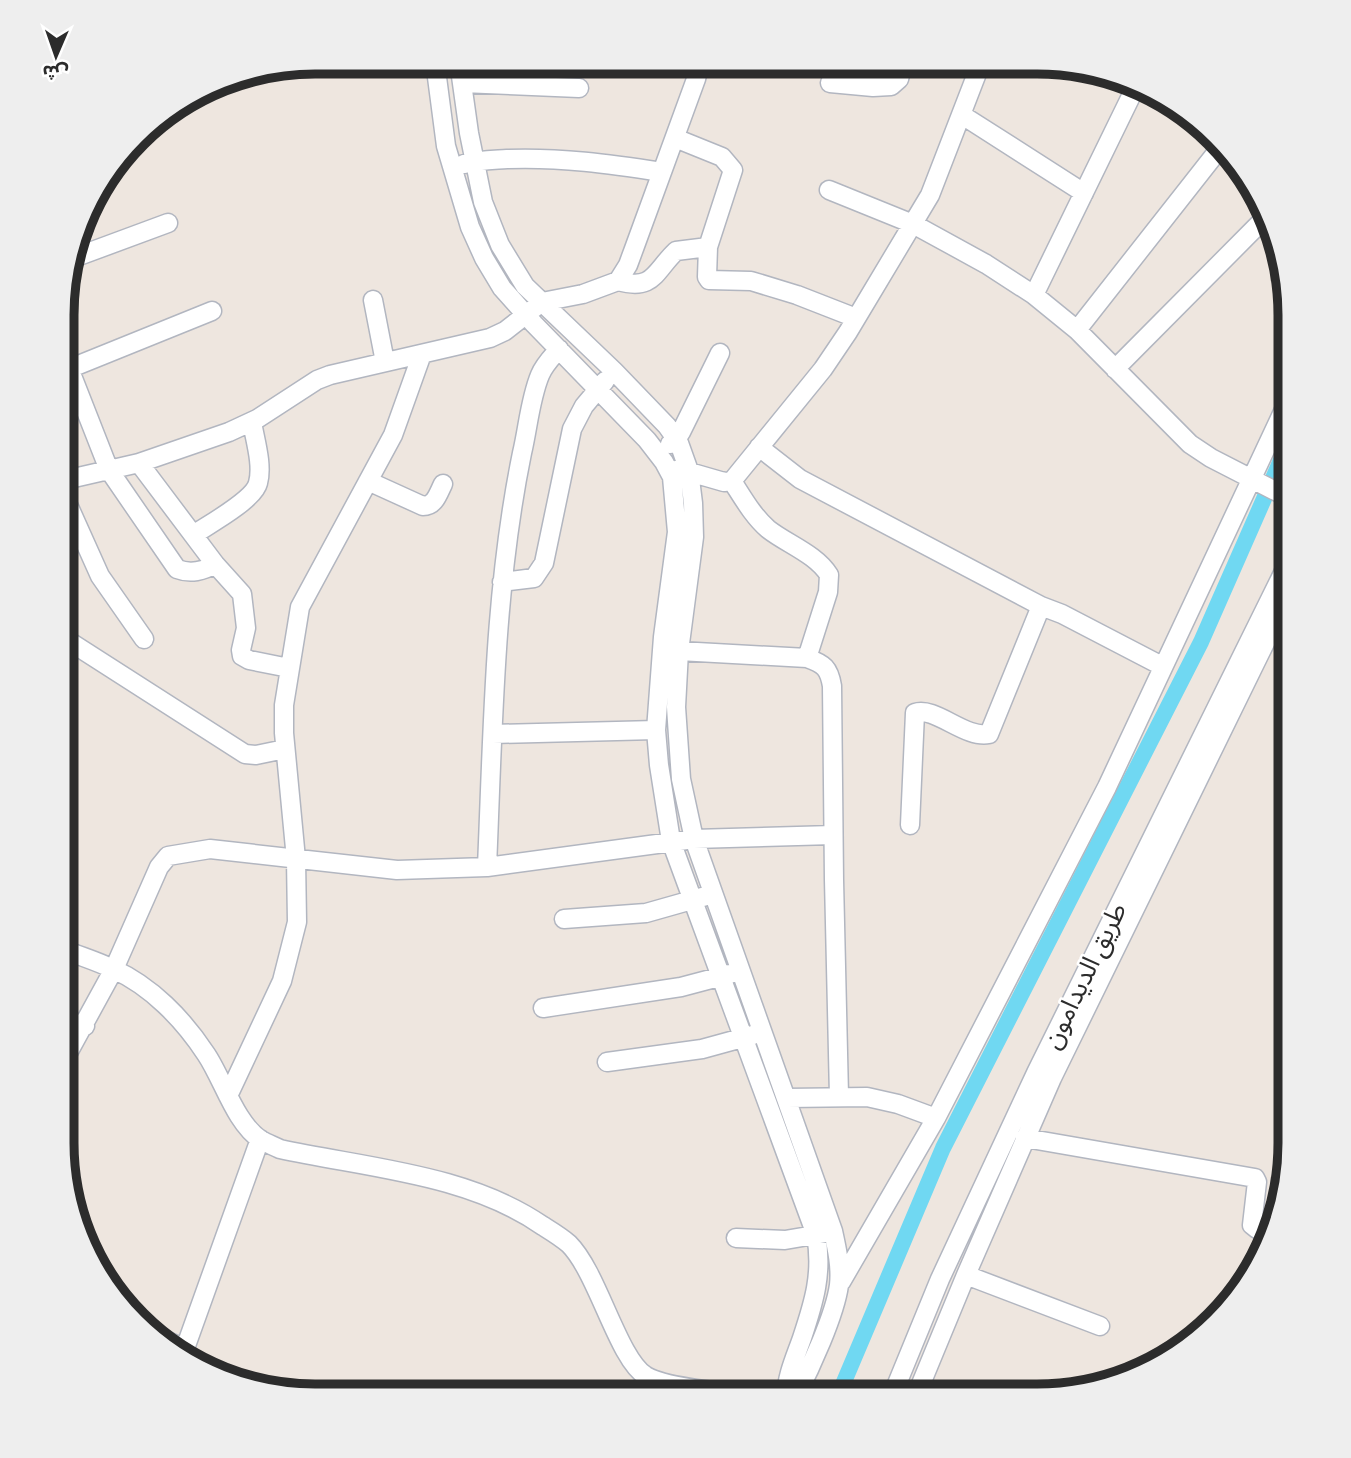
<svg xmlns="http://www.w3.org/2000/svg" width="1351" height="1458" viewBox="0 0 1351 1458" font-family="'Alegreya Sans','Noto Sans Arabic',sans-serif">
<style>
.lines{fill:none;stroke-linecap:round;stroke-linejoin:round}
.canal{stroke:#70d8f2;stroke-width:16}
.minor-casing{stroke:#b2b6c0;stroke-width:21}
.minor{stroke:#fff;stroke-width:18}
.labels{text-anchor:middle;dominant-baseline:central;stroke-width:5;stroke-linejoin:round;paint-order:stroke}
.street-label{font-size:26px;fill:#2c2c2c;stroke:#fff}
.rim{fill:none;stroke:#2c2c2c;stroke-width:9}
</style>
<rect width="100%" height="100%" fill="#eee6df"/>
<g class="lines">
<path class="canal" d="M 838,1396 L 943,1148 L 1201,642 L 1289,442"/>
<defs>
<path id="minor" d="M 435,62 L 446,146 L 470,227 L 484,258 L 502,288 L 534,324 L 647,440 L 664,462 L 672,477 L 677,532 L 663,637 L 656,730 L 659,765 L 671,841 L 816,1235 C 823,1273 814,1302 802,1338 C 795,1358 787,1375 786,1396
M 459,62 L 469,133 L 483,202 L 500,245 L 525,286 L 614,371 L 667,426 L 679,443 L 689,471 L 693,503 L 694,537 L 679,651 L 676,707 L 681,779 L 694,839 L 833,1231 C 837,1249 841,1267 839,1285 C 835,1315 810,1369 796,1396
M 462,83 L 579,88
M 830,83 L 873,87 L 891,86 L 899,79 L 903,63
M 962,115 L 1084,193
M 464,164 C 478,160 492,160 507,159 C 560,157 610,164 662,172
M 829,190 L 913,224 L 986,264 L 1034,295 L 1077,330 L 1190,444 L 1211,458 L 1289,498
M 708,247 L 707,277 L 709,280 L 751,281 L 797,295 L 856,318
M 68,260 L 168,223
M 618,281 C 654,291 654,272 676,251 L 708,247 L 733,170 L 722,157 L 675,138
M 1034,295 L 1136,86
M 373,300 L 385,362
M 1077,330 L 1220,148
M 69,368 L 109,470 L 177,569 C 190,574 204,571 215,564
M 1115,369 L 1263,220
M 66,370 L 212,311
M 670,444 L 676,440 L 681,432 L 720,353
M 759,447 L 800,479 L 1041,606
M 139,463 L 215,564 L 242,594 L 246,628 L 241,650 L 242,656 L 249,660 L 289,668
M 679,469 L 724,482 L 732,481 L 823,369 L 848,332 L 930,195 L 981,63
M 65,480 L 139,463 L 229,432 L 257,419 L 317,380 L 330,375 L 490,338 L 505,331 L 542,302 L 583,294 L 618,281 L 628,265 L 635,246 L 696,79 L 700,62
M 368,481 L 423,506 C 435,506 438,494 443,484
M 732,481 C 743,498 753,516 768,529 C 787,544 816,554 829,575 L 828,592 L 807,658
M 65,498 L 100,576 L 144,639
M 193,535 C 208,525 254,500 258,483 C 263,465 255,440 252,422
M 502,582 L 534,578 L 544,563 L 572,429 L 584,406 L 605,381
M 64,638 L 245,754 L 256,755 L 285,749
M 679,651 L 807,658 C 824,664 829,668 832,686 L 834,880 L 839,1096
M 493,734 L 656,730
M 910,825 L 915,713 C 935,706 965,739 989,734 L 1041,606 L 1062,614 L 1162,666
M 487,867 C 493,728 494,590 522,453 C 528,428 530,399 540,375 C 544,365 552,357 559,349
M 564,919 L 646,913 L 706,896
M 63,949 C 79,956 97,961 113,969 C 151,986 183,1019 206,1054 C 223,1079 235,1123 261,1140 C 266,1143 274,1146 280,1149 C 367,1168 468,1174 543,1226 C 551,1231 561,1237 569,1244 C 598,1273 618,1359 646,1376 C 671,1390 741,1394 772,1396
M 543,1008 L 681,987 L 730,974
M 62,1019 L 85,1026
M 607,1062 L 702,1049 L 753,1035
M 62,1064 L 114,969 L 159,867 L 168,856 L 210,849 L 397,870 L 487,867 L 694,839 L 833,835
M 228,1096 L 282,981 L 297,922 L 296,859 L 284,733 L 284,705 L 300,607 L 393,435 L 422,354
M 787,1098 L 867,1097 L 898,1104 L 936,1118
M 1025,1138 L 1255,1178 L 1257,1182 L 1252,1225 L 1257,1229 L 1268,1230
M 736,1238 L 785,1240 L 826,1233
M 966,1275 L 1100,1326
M 841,1282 L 936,1118 L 1107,787 L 1289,399
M 161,1338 L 185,1349
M 182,1357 L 260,1139
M 892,1396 L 940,1279 L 1036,1073 L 1289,561
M 916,1396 L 966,1275 L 1052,1078 L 1289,594"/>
</defs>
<use href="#minor" class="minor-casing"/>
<use href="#minor" class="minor"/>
</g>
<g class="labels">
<g class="street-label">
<text transform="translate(1085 976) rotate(-64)">طريق الديدامون</text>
</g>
</g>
<path d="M0 0H1351V1458H0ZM315 74H1037A241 241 0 0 1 1278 315V1143A241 241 0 0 1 1037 1384H315A241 241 0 0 1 74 1143V315A241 241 0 0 1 315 74Z" fill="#eee" fill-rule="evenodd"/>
<path class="rim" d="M315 74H1037A241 241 0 0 1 1278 315V1143A241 241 0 0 1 1037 1384H315A241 241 0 0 1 74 1143V315A241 241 0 0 1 315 74Z"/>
<g transform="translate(56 56) rotate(182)" stroke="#ffffff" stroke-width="5" paint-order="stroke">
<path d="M0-5L12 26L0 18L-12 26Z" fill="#2c2c2c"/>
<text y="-10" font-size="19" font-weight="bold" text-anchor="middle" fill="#2c2c2c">ش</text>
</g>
</svg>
